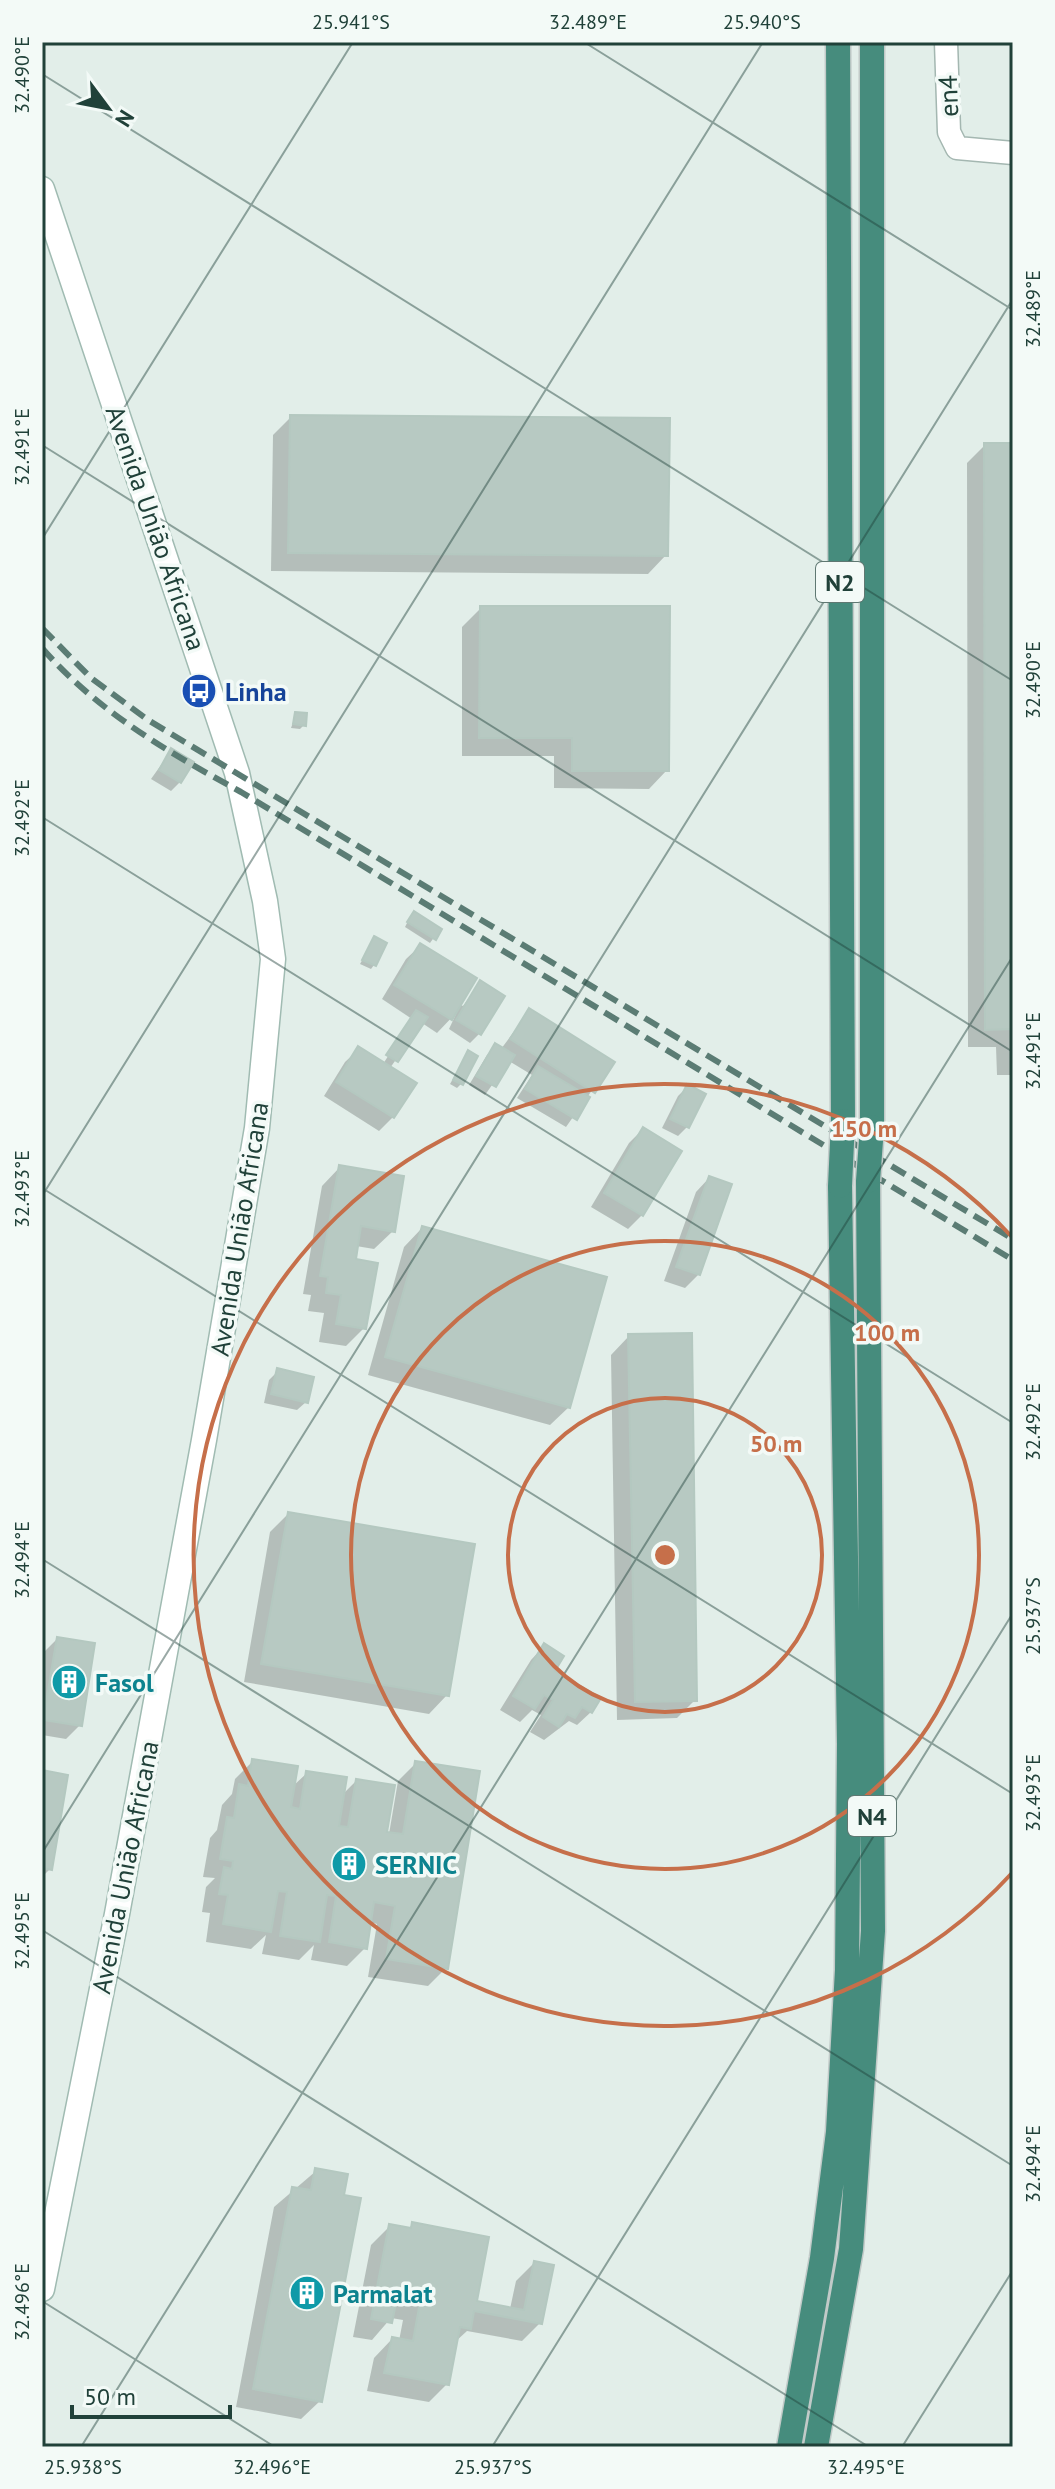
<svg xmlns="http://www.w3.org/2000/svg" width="1055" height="2489" viewBox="0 0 1055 2489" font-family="'PT Sans',sans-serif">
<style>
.shadow{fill:#0003}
.building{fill:#b7c9c2;stroke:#b4c8c0;stroke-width:2}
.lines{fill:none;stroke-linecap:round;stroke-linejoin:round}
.minor-casing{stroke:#a4b7b1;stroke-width:25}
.secondary-casing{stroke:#a0bbb2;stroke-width:27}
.trunk-casing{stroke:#c1cac8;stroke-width:27}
.minor{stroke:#fff;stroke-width:22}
.secondary{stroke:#fff;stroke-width:24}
.trunk{stroke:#468c7d;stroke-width:24}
.rail{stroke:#5b7c74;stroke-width:6;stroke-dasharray:16 8;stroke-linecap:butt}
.trunk-bridge-casing{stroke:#c1cac8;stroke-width:27;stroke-linecap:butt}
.trunk-bridge{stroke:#468c7d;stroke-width:24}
.ticks{fill:none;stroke:#204139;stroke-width:2;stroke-opacity:0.45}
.ring{fill:none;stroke:#c66f4a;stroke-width:4}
.labels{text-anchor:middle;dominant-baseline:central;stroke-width:7;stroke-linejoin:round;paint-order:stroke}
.shield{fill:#f3faf7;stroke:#5f7872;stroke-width:2}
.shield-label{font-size:24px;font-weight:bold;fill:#204139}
.street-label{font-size:26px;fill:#204139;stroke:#f3faf7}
.transit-label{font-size:26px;font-weight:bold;fill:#164399;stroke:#f3faf7;text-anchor:start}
.culture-label{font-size:26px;font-weight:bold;fill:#0d838f;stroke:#f3faf7;text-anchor:start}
.centre{fill:#c66f4a;stroke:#f3faf7;stroke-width:4}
.ring-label{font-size:24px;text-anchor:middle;font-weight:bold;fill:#c66f4a;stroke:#f3faf7;stroke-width:7;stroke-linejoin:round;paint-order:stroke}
.neatline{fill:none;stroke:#204139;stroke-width:3}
.ticks-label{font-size:20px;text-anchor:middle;fill:#204139}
</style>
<rect width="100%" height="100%" fill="#e2eee9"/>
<path class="shadow" d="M 291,417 L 666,555 L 648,574 L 271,571 L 273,435 Z
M 985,445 L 1013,445 L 1013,1075 L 997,1075 L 996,1047 L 968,1047 L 967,463 Z
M 481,608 L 667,770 L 649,789 L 554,788 L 554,756 L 462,756 L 462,627 Z
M 296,714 L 304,725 L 300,729 L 291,728 Z
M 171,751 L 180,782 L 171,791 L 151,779 Z
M 410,917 L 440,929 L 430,943 L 405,927 Z
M 374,939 L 374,965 L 371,969 L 360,964 Z
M 420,946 L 459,1004 L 463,1006 L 480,983 L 479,1034 L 470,1043 L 449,1029 L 457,1012 L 437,1033 L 422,1023 L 390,1068 L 393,1117 L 379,1131 L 324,1096 L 345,1062 L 359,1049 L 383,1064 L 412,1019 L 382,999 L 406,959 Z
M 530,1010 L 612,1062 L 566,1127 L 517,1098 L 532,1075 L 509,1061 L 485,1095 L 469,1085 L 487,1055 L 496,1046 L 501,1049 Z
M 468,1053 L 461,1084 L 457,1088 L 450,1084 Z
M 687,1087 L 687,1127 L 678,1136 L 662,1128 L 678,1096 Z
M 643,1129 L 642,1215 L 628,1229 L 591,1207 L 629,1143 Z
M 340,1167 L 393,1231 L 374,1249 L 356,1246 L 353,1261 L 364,1328 L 346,1346 L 319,1342 L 324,1313 L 308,1311 L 311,1295 L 303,1294 L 322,1186 Z
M 709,1178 L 699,1274 L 685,1288 L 664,1281 L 696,1192 Z
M 422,1228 L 569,1407 L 550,1425 L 368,1375 L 404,1247 Z
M 629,1336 L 695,1700 L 677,1718 L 617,1720 L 611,1355 Z
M 278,1371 L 306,1402 L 297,1410 L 264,1403 L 269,1380 Z
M 288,1514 L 447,1695 L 429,1714 L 244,1682 L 270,1532 Z
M 57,1639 L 80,1725 L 66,1739 L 42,1735 L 43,1653 Z
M 544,1646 L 553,1671 L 591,1712 L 577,1725 L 569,1721 L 544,1740 L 530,1732 L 541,1715 L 532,1710 L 520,1722 L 500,1710 L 531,1660 Z
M 253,1761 L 292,1787 L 307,1773 L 342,1795 L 356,1781 L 385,1833 L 389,1834 L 398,1781 L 416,1763 L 446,1968 L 428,1986 L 368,1977 L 377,1924 L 369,1922 L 365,1948 L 347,1966 L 311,1960 L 314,1945 L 299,1960 L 262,1954 L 266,1935 L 251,1949 L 206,1942 L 210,1913 L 202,1912 L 206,1887 L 215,1878 L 203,1877 L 210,1838 L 217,1830 L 222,1805 L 232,1794 L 235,1779 Z
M 42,1772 L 50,1869 L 42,1877 Z
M 316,2171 L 320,2401 L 301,2419 L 236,2407 L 274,2207 Z
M 413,2224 L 475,2302 L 510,2309 L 516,2281 L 534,2263 L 540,2323 L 522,2341 L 467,2331 L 455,2342 L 447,2384 L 429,2402 L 367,2391 L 374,2358 L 392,2339 L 399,2341 L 403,2320 L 391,2318 L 372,2340 L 353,2337 L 371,2245 L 390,2226 L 408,2230 Z"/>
<path class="building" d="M 290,415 L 670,418 L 668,556 L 288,553 Z
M 984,443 L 1013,443 L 1013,1029 L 985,1030 Z
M 480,606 L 670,606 L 669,771 L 572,771 L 572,738 L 479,738 Z
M 295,712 L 307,713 L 306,726 L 293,724 Z
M 171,748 L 194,762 L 181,783 L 159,770 Z
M 414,911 L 442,929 L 436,940 L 407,922 Z
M 374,936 L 387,943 L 376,966 L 362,960 Z
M 420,943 L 477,978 L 452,1020 L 394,985 Z
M 480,980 L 505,996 L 481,1035 L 456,1020 Z
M 529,1008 L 615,1062 L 595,1093 L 510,1039 Z
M 416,1010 L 428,1017 L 398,1062 L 386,1055 Z
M 495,1043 L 515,1055 L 496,1087 L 476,1076 Z
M 358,1046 L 417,1083 L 394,1118 L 336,1082 Z
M 468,1050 L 478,1056 L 463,1085 L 453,1080 Z
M 538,1066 L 590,1097 L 577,1120 L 525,1089 Z
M 687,1084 L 706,1094 L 689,1128 L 670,1119 Z
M 643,1127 L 682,1151 L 643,1216 L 604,1193 Z
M 339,1165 L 404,1176 L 395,1232 L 361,1226 L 356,1259 L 378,1263 L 366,1329 L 336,1324 L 341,1295 L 326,1293 L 328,1277 L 320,1276 Z
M 709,1176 L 732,1184 L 700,1275 L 676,1267 Z
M 422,1226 L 607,1277 L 570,1408 L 385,1357 Z
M 692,1333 L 697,1701 L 635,1702 L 628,1334 Z
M 277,1368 L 314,1377 L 308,1403 L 271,1394 Z
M 288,1512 L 475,1544 L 449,1696 L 261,1664 Z
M 57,1637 L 95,1643 L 82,1726 L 43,1720 Z
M 544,1643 L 564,1656 L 555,1671 L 601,1698 L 592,1713 L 582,1707 L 575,1718 L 567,1714 L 559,1727 L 543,1717 L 553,1700 L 544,1695 L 535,1709 L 513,1696 Z
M 252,1759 L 298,1766 L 291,1807 L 300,1809 L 306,1771 L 347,1777 L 339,1826 L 348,1827 L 356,1779 L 395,1785 L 387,1832 L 403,1834 L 415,1761 L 480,1771 L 448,1969 L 386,1959 L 395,1906 L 374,1902 L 367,1949 L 329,1942 L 336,1896 L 327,1895 L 320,1942 L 280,1936 L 287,1892 L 278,1891 L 271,1932 L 223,1924 L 228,1895 L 219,1894 L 224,1867 L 232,1869 L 233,1861 L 220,1859 L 227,1817 L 234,1818 L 239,1784 L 248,1786 Z
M 42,1770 L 68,1775 L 52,1870 L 42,1868 Z
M 315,2168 L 348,2174 L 344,2195 L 361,2198 L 322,2402 L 253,2389 L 292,2187 L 311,2190 Z
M 412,2222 L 489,2237 L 477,2301 L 524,2310 L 534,2261 L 554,2265 L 542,2324 L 474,2311 L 471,2329 L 460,2327 L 449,2385 L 384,2373 L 392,2337 L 413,2341 L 420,2302 L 397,2298 L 392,2323 L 371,2319 L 389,2224 L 411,2228 Z"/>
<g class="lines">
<defs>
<path id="minor" d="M 946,42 L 949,132 L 957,148 L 1013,153"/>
<path id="secondary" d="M 42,189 L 237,773 L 265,901 L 273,959 L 257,1128 L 204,1440 L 117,1914 L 42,2289"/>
<path id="trunk" d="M 838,42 L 843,1121
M 872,42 L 872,1127
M 789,2447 L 822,2258 L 838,2132 L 847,1970 L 849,1744 L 840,1186
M 816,2447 L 851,2249 L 873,1931 L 868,1181"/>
</defs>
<use href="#minor" class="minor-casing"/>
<use href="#secondary" class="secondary-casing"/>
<use href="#trunk" class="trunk-casing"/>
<use href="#minor" class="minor"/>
<use href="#secondary" class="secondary"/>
<use href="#trunk" class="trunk"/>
<path class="rail" d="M 42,628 L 91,678 L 148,720 L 1013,1239
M 42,648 C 98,712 168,752 241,792 L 1013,1260"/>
<defs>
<path id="trunk-bridge" d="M 868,1181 L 872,1127
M 840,1186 L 843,1121"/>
</defs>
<use href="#trunk-bridge" class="trunk-bridge-casing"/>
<use href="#trunk-bridge" class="trunk-bridge"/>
</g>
<path class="ticks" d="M 584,42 L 1013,310M 42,74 L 1013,681M 42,445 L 1013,1052M 42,539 L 353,42M 42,817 L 1013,1423M 42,1188 L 1013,1794M 42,1196 L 763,42M 42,1559 L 1013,2166M 42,1853 L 1013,299M 42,1930 L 869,2447M 42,2301 L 275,2447M 81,2447 L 1013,956M 492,2447 L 1013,1613M 902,2447 L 1013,2270"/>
<g class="ring">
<circle cx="665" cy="1555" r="157"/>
<circle cx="665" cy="1555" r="314"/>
<path d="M1012 1873A471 471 0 1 1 1012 1237"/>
</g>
<defs>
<symbol id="bus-disc" viewBox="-11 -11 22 22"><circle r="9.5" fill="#1a4fb4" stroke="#f3faf7"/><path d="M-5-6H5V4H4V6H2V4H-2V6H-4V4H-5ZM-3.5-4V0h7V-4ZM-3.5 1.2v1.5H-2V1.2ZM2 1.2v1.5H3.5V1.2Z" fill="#fff"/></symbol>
<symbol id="building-disc" viewBox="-11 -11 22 22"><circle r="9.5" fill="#0f9aa8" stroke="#f3faf7"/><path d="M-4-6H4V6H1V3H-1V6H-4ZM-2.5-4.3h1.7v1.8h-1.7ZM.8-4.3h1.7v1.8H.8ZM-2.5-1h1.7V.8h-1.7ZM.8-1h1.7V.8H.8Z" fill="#fff"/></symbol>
</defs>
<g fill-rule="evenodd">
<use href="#bus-disc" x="179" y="671" width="40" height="40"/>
<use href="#building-disc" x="49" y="1662" width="40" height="40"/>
<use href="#building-disc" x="329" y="1844" width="40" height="40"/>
<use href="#building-disc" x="287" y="2273" width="40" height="40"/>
</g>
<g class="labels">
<g class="shield">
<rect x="816" y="562" width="48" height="40" rx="6"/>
<rect x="848" y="1796" width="48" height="40" rx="6"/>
</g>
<g class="shield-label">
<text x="840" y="582">N2</text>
<text x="872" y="1816">N4</text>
</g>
<g class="street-label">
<text transform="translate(948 96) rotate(-92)">en4</text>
<text transform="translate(156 528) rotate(71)">Avenida União Africana</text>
<text transform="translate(239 1229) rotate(-81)">Avenida União Africana</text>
<text transform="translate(125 1867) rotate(-79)">Avenida União Africana</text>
</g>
<g class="transit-label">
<text x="225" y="691">Linha</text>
</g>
<g class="culture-label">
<text x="95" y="1682">Fasol</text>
<text x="375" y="1864">SERNIC</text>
<text x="333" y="2293">Parmalat</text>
</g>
</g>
<circle cx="665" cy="1555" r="12" class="centre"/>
<g class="ring-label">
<text x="864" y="1137">150 m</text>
<text x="887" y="1341">100 m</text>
<text x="776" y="1452">50 m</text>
</g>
<rect width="1055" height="2489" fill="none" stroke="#f3faf7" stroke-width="88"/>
<g transform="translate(108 108) rotate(122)" stroke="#f3faf7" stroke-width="6" paint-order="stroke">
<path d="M0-6L14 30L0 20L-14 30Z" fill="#204139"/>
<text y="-12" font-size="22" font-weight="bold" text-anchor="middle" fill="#204139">N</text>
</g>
<path d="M72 2405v12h158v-12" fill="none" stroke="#204139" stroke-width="4"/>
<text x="84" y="2405" font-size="24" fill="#204139" stroke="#f3faf7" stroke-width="6" paint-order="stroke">50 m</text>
<rect x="44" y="44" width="967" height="2401" class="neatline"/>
<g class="ticks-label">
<text x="351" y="29">25.941°S</text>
<text x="588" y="29">32.489°E</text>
<text x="762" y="29">25.940°S</text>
<text transform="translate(22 75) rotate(-90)" y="7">32.490°E</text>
<text transform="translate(1033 309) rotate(-90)" y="7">32.489°E</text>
<text transform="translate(22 447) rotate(-90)" y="7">32.491°E</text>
<text transform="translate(1033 680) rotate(-90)" y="7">32.490°E</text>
<text transform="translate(22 818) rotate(-90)" y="7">32.492°E</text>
<text transform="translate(1033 1051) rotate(-90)" y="7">32.491°E</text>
<text transform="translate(22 1189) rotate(-90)" y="7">32.493°E</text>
<text transform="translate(1033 1422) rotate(-90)" y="7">32.492°E</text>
<text transform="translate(22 1560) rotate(-90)" y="7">32.494°E</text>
<text transform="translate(1033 1616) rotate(-90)" y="7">25.937°S</text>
<text transform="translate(1033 1793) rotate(-90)" y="7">32.493°E</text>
<text transform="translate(22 1931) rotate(-90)" y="7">32.495°E</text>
<text transform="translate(1033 2164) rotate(-90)" y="7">32.494°E</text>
<text transform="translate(22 2302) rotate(-90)" y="7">32.496°E</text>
<text x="83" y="2474">25.938°S</text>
<text x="272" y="2474">32.496°E</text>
<text x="493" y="2474">25.937°S</text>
<text x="866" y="2474">32.495°E</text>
</g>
</svg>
